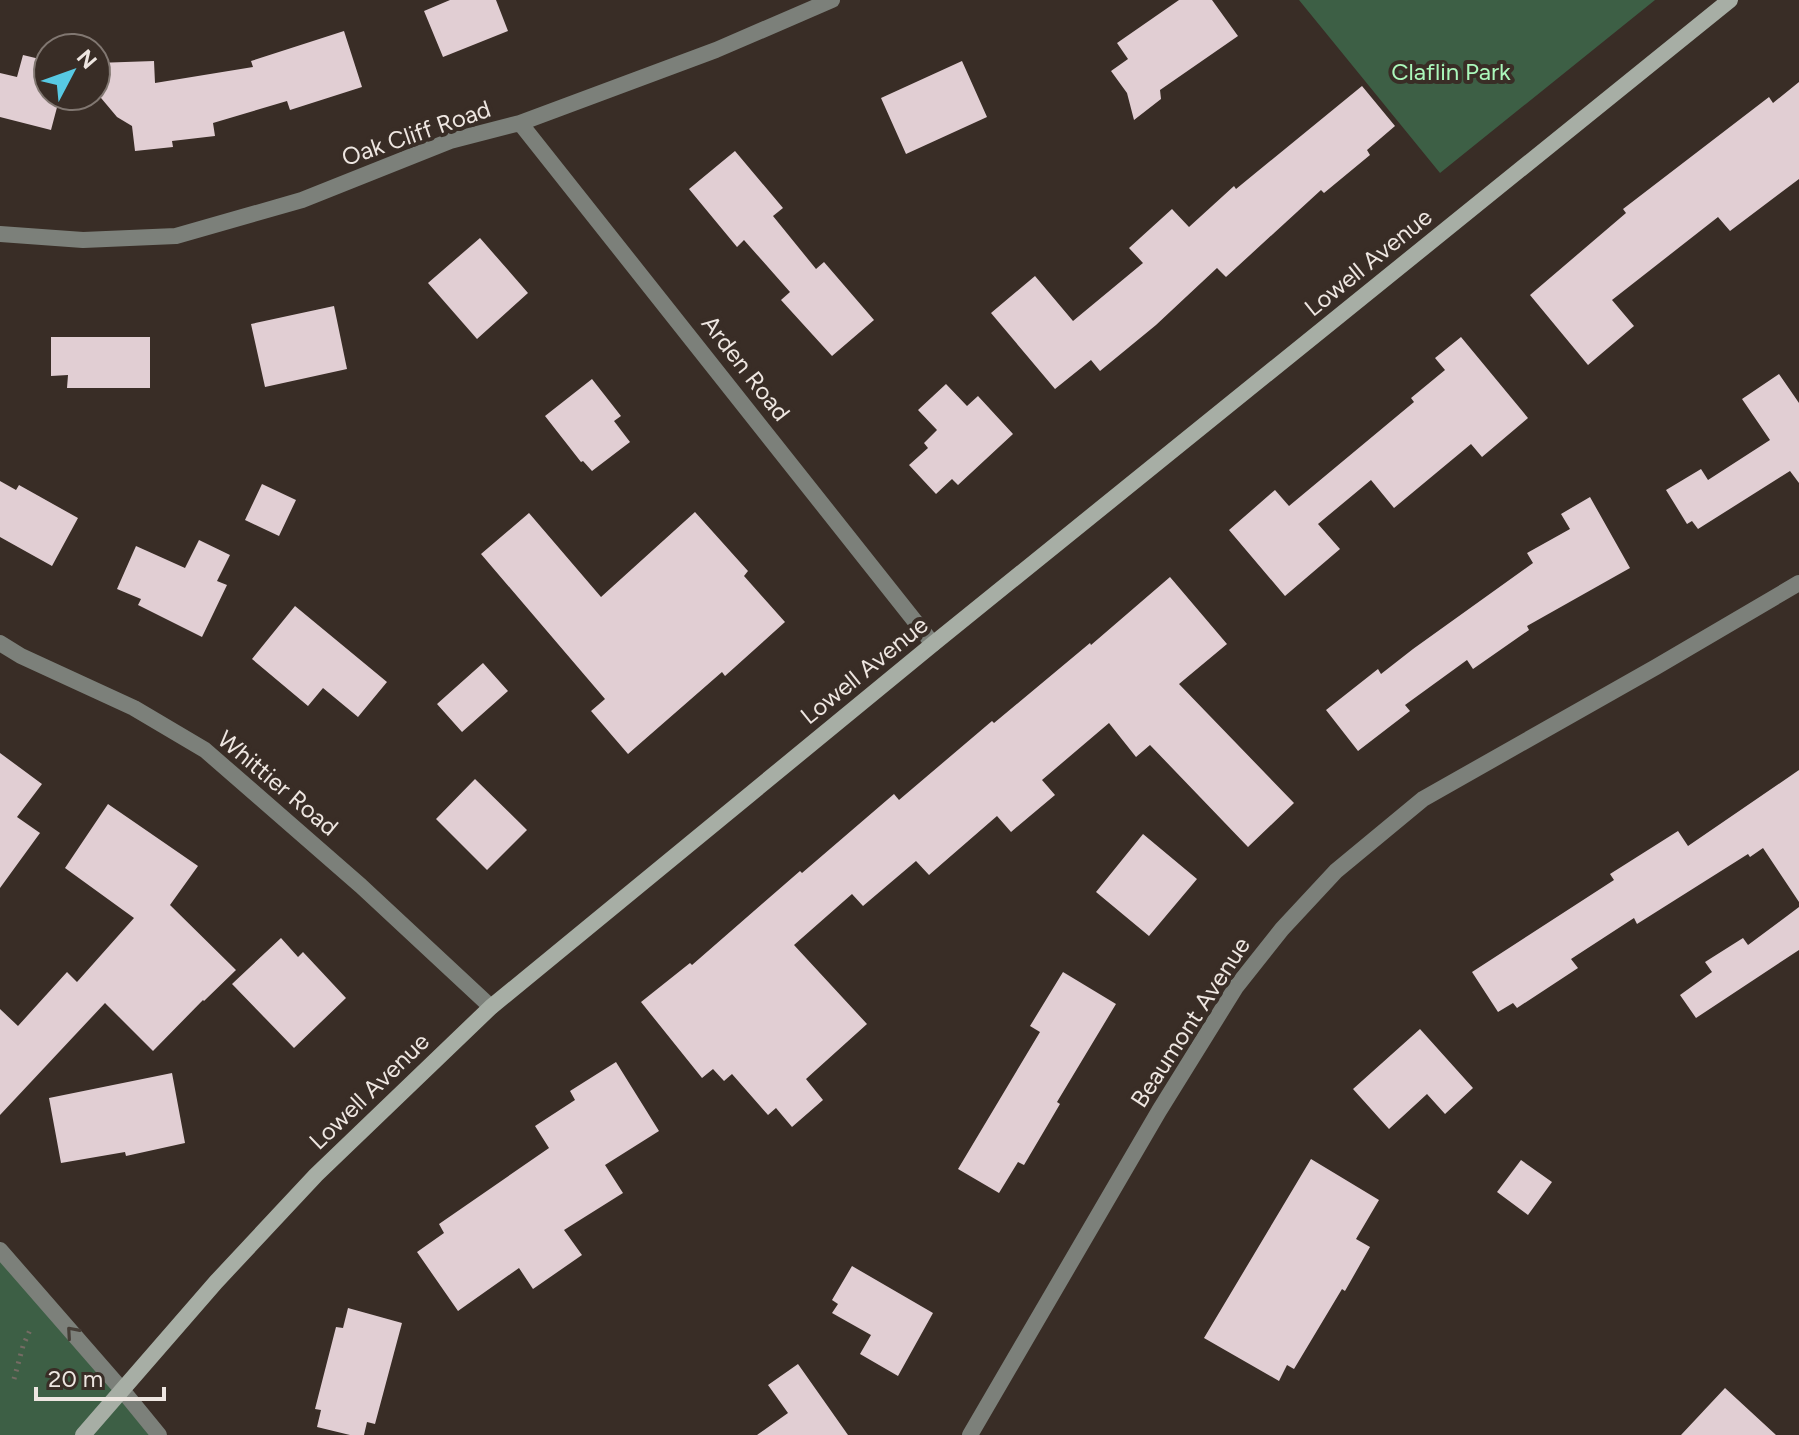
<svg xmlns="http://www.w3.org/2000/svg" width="1799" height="1435" viewBox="0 0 1799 1435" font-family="Figtree,sans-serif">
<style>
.green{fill:#3d5f45}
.building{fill:#e1ced3}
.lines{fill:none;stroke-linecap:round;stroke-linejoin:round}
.path{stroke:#756b64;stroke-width:5;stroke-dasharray:2 6;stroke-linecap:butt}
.street{stroke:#7c807a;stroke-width:16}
.secondary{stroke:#a7aea5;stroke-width:16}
.oneway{stroke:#463e37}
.labels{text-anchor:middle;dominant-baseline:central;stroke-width:8;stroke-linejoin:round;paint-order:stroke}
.park-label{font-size:24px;fill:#abf8bb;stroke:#392d26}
.street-label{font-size:24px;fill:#eee6e1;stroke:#392d26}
</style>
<rect width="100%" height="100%" fill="#392d26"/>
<path class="green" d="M 1299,0 L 1655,0 L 1440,173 Z
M 0,1250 L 159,1435 L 0,1435 Z"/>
<path class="building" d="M 450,0 L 496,0 L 508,31 L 443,57 L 424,11 Z
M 1179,0 L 1212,0 L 1238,36 L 1160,90 L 1161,99 L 1134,120 L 1127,93 L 1111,71 L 1128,59 L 1117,43 Z
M 344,31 L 362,87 L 290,110 L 287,101 L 213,123 L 215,136 L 172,141 L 173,147 L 135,151 L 132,126 L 117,117 L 96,92 L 96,63 L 154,61 L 155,83 L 253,67 L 251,61 Z
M 23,55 L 48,61 L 48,96 L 60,96 L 51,130 L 0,117 L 0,73 L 17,77 Z
M 962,61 L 987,117 L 906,154 L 881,98 Z
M 1799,82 L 1799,179 L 1730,231 L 1718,217 L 1612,300 L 1634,326 L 1588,365 L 1530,295 L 1626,213 L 1623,209 L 1769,97 L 1773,103 Z
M 1362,86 L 1395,126 L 1367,150 L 1370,155 L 1324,193 L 1321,190 L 1226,277 L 1217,268 L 1156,325 L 1100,371 L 1091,360 L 1055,389 L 991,313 L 1035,276 L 1073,321 L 1143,263 L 1129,248 L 1172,209 L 1189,227 L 1234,186 L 1236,189 Z
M 735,151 L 783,208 L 773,216 L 816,269 L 824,262 L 874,320 L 832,356 L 781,300 L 790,292 L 744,240 L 737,247 L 689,189 Z
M 480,238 L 528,293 L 477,339 L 428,283 Z
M 334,306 L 347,369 L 265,387 L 251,324 Z
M 51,337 L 150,337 L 150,388 L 67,388 L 68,375 L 51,376 Z
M 1461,337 L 1528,418 L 1482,457 L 1471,444 L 1394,508 L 1371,480 L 1318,524 L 1340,549 L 1285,596 L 1229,530 L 1275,490 L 1289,506 L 1414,402 L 1411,398 L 1445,370 L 1435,358 Z
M 1779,374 L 1799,403 L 1799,483 L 1790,471 L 1698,529 L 1692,521 L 1687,524 L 1666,490 L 1701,469 L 1708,480 L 1770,440 L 1742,399 Z
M 592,379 L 621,416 L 614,421 L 630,442 L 592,471 L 583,461 L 581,462 L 545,416 Z
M 946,384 L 967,406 L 978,396 L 1013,434 L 958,485 L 952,479 L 936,494 L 909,465 L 928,448 L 924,443 L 937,430 L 918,410 Z
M 0,481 L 16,490 L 19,485 L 78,518 L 52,566 L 0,537 Z
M 262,484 L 296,500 L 279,536 L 245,520 Z
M 1590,497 L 1630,568 L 1527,626 L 1529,630 L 1473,669 L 1467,660 L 1405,705 L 1410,711 L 1358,751 L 1326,710 L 1378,669 L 1381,674 L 1413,649 L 1533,563 L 1527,553 L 1570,529 L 1561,514 Z
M 695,512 L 748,571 L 744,576 L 785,622 L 725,676 L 722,672 L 628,754 L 591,711 L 605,699 L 481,554 L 529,513 L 601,597 Z
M 199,540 L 230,555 L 217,581 L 227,585 L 202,637 L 138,605 L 141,599 L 117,589 L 136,546 L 185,568 Z
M 1170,577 L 1227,644 L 1179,684 L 1294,803 L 1248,847 L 1150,745 L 1136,757 L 1109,723 L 1042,780 L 1055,795 L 1011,832 L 997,816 L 929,875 L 916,861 L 863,906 L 852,894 L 794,945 L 867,1024 L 806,1079 L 823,1100 L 792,1127 L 776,1108 L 768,1115 L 732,1074 L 724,1081 L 713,1069 L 702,1078 L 641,1002 L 690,963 L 692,965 L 800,871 L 802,873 L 894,794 L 899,800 L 992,721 L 994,723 L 1090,643 L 1091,645 Z
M 295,606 L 387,682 L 358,717 L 323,688 L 308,706 L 252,659 Z
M 483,663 L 508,691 L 462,732 L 437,704 Z
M 0,753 L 42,784 L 17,817 L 40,833 L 0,888 Z
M 1799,770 L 1799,902 L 1763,848 L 1750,857 L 1748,854 L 1637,924 L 1634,918 L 1571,959 L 1578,968 L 1517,1008 L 1513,1003 L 1498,1012 L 1472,972 L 1614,880 L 1610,874 L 1678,831 L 1688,846 Z
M 475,779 L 527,830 L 487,870 L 436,819 Z
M 108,804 L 198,866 L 170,905 L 236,970 L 204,1001 L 203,1000 L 153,1051 L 105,1003 L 0,1115 L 0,1009 L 18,1026 L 67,972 L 77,982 L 134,918 L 65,868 Z
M 1143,834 L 1197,879 L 1149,936 L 1096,892 Z
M 1799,907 L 1799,950 L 1696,1018 L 1680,995 L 1712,972 L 1705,962 L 1743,938 L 1748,945 Z
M 281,938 L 298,957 L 303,952 L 346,998 L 294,1048 L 232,984 Z
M 1063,972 L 1116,1004 L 1057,1102 L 1060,1104 L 1024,1165 L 1018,1162 L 999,1193 L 958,1169 L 1040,1032 L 1030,1026 Z
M 1420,1029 L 1473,1088 L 1445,1114 L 1427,1094 L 1389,1129 L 1353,1089 Z
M 616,1062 L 659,1131 L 605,1165 L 623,1193 L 564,1230 L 582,1255 L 533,1289 L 519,1268 L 458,1311 L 417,1252 L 444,1233 L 439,1224 L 549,1148 L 535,1126 L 575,1100 L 570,1091 Z
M 172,1073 L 185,1143 L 126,1156 L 125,1152 L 61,1163 L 49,1098 Z
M 1311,1159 L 1379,1200 L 1356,1239 L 1370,1247 L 1345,1291 L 1342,1289 L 1294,1369 L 1287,1365 L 1279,1381 L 1204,1338 Z
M 1521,1160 L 1552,1182 L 1528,1215 L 1497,1192 Z
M 852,1266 L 933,1313 L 898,1376 L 860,1354 L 871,1335 L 832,1313 L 838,1304 L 832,1300 Z
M 348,1308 L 402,1323 L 375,1424 L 367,1422 L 364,1435 L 350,1435 L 317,1427 L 321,1410 L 315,1409 L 336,1327 L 343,1328 Z
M 798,1364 L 848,1435 L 757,1435 L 788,1413 L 768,1385 Z
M 1725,1388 L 1776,1435 L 1681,1435 Z"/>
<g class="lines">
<path class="path" d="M 14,1379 L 23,1346 L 30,1330"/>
<path class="street" d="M 520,123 L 933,644
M 0,234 L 83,240 L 176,236 L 302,200 L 450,141 L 520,123 L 716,50 L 832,0
M 0,643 L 21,656 L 134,708 L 205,750 L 361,886 L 491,1007
M 0,1250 L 123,1391 L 159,1435
M 970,1435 L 1159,1111 L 1236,987 L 1282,929 L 1336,871 L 1423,799 L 1656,667 L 1799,583"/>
<path class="secondary" d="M 83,1435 L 216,1282 L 316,1175 L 491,1007 L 933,644 L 1730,0"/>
</g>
<defs><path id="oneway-chevron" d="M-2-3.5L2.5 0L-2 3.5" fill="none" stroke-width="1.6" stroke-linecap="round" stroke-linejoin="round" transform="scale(2)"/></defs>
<use class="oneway" href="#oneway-chevron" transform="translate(72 1332) rotate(-131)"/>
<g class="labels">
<g class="park-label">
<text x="1451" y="71">Claflin Park</text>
</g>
<g class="street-label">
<text transform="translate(416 133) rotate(-19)">Oak Cliff Road</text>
<text transform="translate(1368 262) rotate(-39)">Lowell Avenue</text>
<text transform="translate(746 368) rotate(52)">Arden Road</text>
<text transform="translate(864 670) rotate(-39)">Lowell Avenue</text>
<text transform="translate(278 783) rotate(40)">Whittier Road</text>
<text transform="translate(1190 1022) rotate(-57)">Beaumont Avenue</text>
<text transform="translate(369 1091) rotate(-44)">Lowell Avenue</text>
</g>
</g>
<g transform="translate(72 72) rotate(49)"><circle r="38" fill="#392d26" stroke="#817771" stroke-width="2"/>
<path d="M0-6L14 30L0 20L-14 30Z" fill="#57c9e3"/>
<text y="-12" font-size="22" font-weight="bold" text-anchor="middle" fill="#eee6e1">N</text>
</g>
<path d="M36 1387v12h128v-12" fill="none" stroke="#eee6e1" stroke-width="4"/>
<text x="48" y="1387" font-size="24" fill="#eee6e1" stroke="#392d26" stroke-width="6" paint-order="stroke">20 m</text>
</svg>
